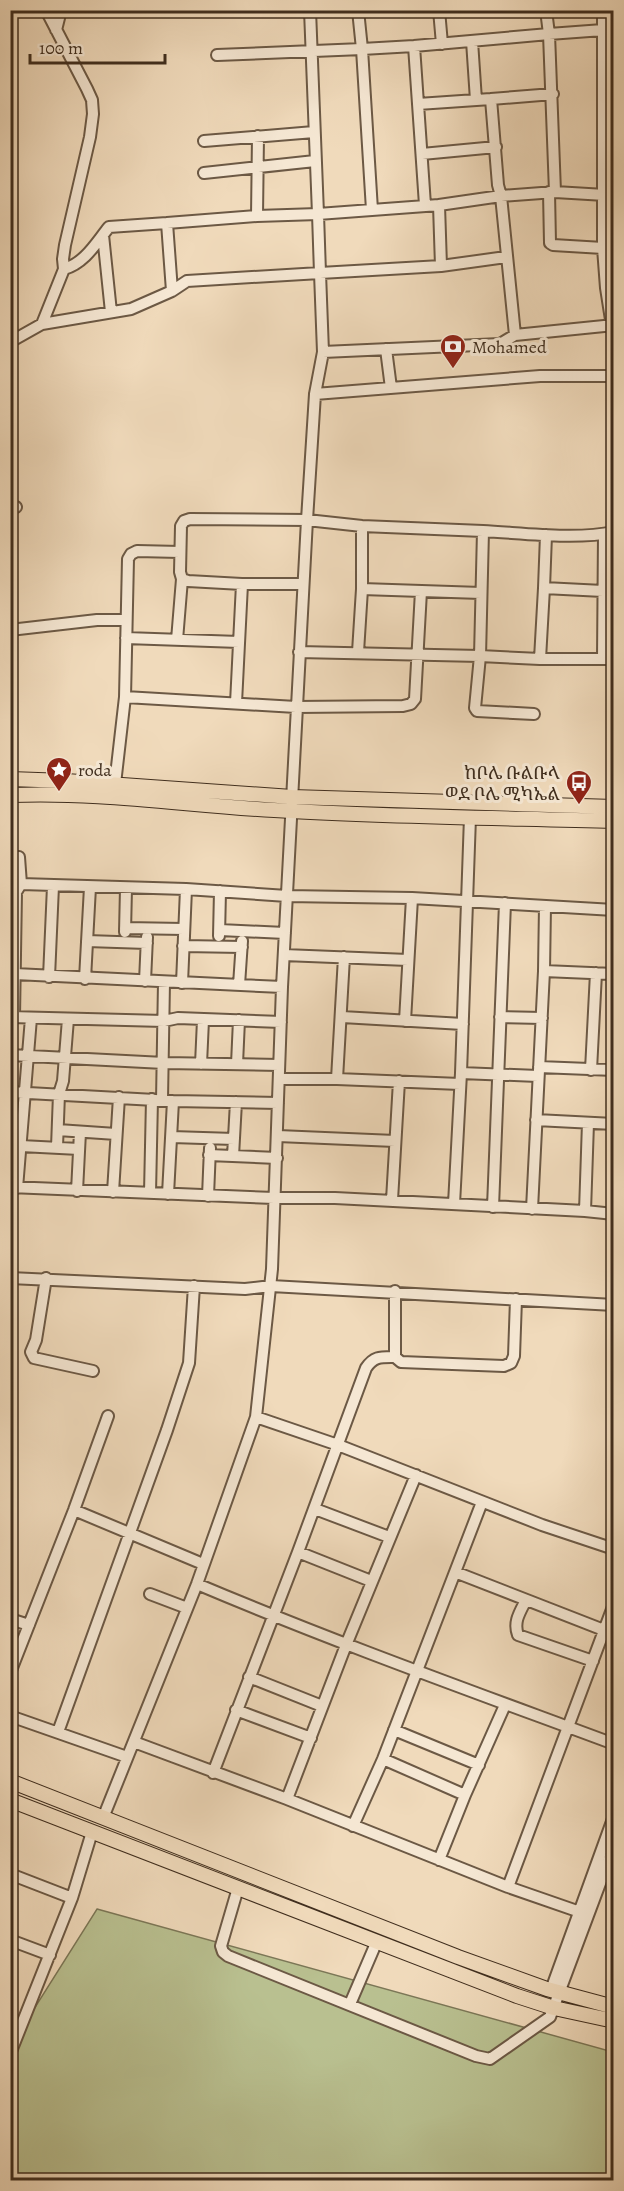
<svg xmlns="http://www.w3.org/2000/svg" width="624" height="2191" viewBox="0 0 624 2191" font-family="Alegreya,'Noto Serif Ethiopic',serif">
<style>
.green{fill:#b9c090;stroke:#7c7757;stroke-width:1.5}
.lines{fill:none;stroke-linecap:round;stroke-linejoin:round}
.minor-casing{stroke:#6c5945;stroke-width:14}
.major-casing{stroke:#402e1e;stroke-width:16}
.minor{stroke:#f5e7d3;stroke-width:10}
.major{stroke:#f0dabb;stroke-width:14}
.labels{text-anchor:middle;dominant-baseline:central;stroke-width:6;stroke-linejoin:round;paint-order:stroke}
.poi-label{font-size:18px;fill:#402e1e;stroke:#f5e7d3;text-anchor:start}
</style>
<rect width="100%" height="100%" fill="#f0dabb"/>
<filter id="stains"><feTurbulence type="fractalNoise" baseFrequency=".00333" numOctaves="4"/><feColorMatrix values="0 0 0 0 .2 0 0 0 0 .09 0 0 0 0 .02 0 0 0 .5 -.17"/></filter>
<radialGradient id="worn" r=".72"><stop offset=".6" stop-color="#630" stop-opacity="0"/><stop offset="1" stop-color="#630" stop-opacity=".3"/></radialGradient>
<path class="green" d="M 97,1909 L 613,2052 L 613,2180 L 11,2180 L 10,2047 Z"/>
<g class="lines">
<defs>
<path id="minor" d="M 358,10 L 362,49 L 414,46 L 549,34 L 546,10
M 439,10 L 442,44
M 603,10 L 603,248 L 606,288 L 614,339
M 56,30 L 61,10
M 472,41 L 476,100
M 414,46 L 425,205
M 217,55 L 362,49 L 372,210
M 418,104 L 491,99
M 258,136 L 257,216 L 318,214 L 310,10
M 204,141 L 314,132
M 422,154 L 496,147
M 204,173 L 315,161
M 549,192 L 550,243 L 553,245 L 603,248
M 555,192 L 605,195
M 103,235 L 111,312
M 506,257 L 441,266 L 320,273 L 323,352 L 315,394 L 307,520 L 362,526 L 483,531 L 480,656 L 540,659 L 614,659
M 441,266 L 439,205 L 501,196 L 498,185 L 491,99 L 553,94
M 64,269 C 85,263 96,243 109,227 L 167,223
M 172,291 L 167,223 L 257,216
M 42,324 L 64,269 L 63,259 L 65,245 L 90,137 L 93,114 L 92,100 L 87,89 L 46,10
M 515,335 L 501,196 L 555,192 L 549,34 L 603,30
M 10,342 L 42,324 L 131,309 L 172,291 L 187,281 L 320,273 L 318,214 L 439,205
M 386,349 L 391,388
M 323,352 L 500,344 L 515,335 L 614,325
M 315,394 L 540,376 L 614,376
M 10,508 L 16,507
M 362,526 L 362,589 L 481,593
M 483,531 C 523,533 575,540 614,532
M 546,535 L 544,588 L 603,591
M 10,630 L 97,620 L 126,620
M 126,638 L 239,642
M 177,640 L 182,579
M 299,652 L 480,656 L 475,708 L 477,711 L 534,714
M 358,652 L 362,589
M 603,658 L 604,534
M 540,659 L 544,588
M 125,697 L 296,707 L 403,706 L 411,704 L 415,699 L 421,591
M 236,703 L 242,584
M 115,784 L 125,697 L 128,559 L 131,554 L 137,551 L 180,552
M 21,884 L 186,889 L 287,896 L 412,898 L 614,910
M 125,928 L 184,929
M 220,930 L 285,933
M 125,932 L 126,888
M 219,936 L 220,891
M 87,941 L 147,943
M 183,946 L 242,947
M 284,955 L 408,960
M 544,971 L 614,974
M 15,974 L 282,987
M 49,977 L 53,886
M 85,979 L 90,887
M 145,981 L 147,937
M 182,983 L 186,889
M 239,985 L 242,941
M 10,1017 L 164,1021 L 178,1018 L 281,1022
M 14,1017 L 16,892 L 21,884 L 19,857
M 342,1017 L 463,1024
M 500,1017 L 542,1018
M 405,1021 L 412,898
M 10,1055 L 164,1063 L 279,1065
M 201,1064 L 203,1020
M 237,1064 L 239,1020
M 539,1067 L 614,1070
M 591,1070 L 596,973
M 461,1073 L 538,1076
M 279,1079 L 337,1079 L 460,1084
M 337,1079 L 344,957
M 10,1092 L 173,1101 L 278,1103
M 162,1100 L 164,982
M 536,1120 L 614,1124
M 58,1130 L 116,1134
M 278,1136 L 395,1141
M 172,1137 L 234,1139
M 21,1146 L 79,1149
M 57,1147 L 59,1094 L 63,1081 L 68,1019
M 209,1155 L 277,1158
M 233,1156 L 236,1102
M 10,1187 L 274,1198 L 335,1198 L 585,1211 L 614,1214
M 17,1188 L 31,1018
M 77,1191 L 80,1132
M 113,1192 L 119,1097
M 150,1193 L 152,1099
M 168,1194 L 173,1101
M 208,1196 L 210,1148
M 392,1200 L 399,1081
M 454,1204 L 461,1073 L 470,817
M 493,1207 L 505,903
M 532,1209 L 544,971 L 545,906
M 585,1211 L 588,1123
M 10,1278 L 245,1289 L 271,1286 L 614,1305
M 46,1278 L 36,1340 L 31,1352 L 34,1358 L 93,1371
M 395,1357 L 395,1291
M 256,1417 L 338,1445 L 542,1525 L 614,1549
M 315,1509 L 389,1537
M 74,1510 L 203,1564
M 298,1552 L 371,1581
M 455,1572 L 614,1634
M 197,1584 C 334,1642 474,1692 614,1744
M 150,1594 L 187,1608
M 526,1600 C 520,1612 513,1622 518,1635 L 593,1661
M 10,1619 L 29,1625
M 10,1673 L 74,1510 L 108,1416
M 249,1677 L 322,1706
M 236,1710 L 311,1738
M 10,1716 L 127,1757
M 394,1730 L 479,1765
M 58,1732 L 167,1430 L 189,1363 L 194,1286
M 134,1742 L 287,1799 L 508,1887 L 580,1912
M 383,1759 L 465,1795
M 213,1773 L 298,1552 L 366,1368 C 374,1356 381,1357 395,1357 L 401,1362 L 504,1366 L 511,1363 L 514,1356 L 516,1299
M 287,1799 L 346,1645 L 416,1475
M 103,1818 L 197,1584 L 256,1417 L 272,1269 L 282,987 L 307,520 L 190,519 L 184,521 L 181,526 L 180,572 L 182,579 L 188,581 L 242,584 L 303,584
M 353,1826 L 383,1759 L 482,1502
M 439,1860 L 465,1795 L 505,1705
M 10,1874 L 72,1898
M 508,1887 L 614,1604
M 238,1888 L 221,1946 L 223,1952 L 228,1956 L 476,2056 L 490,2059 L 550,2017 L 614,1846
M 10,1940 L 50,1955
M 551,1990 L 614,1816
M 350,2004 L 377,1941
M 10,2054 L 72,1898 L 92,1832"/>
<path id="major" d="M 10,779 L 66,781 L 292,797 L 614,807
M 10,795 C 104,791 198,807 291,811 C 399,817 506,818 614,821
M 10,1781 L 458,1957 L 547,1989 L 614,2007
M 10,1800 L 517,1996 L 554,2008 L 614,2021"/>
</defs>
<use href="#minor" class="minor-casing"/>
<use href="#major" class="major-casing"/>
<use href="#minor" class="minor"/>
<use href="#major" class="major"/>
</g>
<defs>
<symbol id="bank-pin" viewBox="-11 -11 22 30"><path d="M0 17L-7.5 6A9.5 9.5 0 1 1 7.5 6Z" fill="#8f2418" stroke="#f5e7d3"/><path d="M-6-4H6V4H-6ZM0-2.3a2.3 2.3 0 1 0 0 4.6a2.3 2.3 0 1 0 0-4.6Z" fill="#fff"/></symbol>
<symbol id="sight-pin" viewBox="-11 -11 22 30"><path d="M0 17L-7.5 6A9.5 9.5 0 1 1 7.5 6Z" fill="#8f2418" stroke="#f5e7d3"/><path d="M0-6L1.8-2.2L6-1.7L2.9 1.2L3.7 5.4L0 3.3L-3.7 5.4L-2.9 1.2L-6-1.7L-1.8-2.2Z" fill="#fff"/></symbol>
<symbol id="bus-pin" viewBox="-11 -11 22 30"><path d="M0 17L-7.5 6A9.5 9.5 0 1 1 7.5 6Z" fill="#8f2418" stroke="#f5e7d3"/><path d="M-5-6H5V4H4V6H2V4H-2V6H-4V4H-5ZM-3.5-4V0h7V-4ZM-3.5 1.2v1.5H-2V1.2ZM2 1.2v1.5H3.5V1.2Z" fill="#fff"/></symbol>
</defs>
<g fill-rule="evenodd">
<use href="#bank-pin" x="438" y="332" width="30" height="40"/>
<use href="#sight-pin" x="44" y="755" width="30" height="40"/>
<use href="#bus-pin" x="564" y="768" width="30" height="40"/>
</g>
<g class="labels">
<g class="poi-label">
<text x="472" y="347">Mohamed</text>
<text x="78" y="770">roda</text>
<text x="560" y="773" text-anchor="end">ከቦሌ ቡልቡላ<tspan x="560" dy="21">ወደ ቦሌ ሚካኤል</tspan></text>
</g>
</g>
<rect width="624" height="2191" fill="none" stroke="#f0dabb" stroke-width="36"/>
<rect x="12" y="12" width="600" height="2167" fill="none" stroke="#402e1e" stroke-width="3"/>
<rect x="18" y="18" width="588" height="2155" fill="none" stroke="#402e1e" stroke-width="1.5"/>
<path d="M30 54v9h135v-9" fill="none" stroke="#402e1e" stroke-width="3"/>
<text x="39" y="54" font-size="18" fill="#402e1e" stroke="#f5e7d3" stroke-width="4.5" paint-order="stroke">100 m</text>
<rect width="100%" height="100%" filter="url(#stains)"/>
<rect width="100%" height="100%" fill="url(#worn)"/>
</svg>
